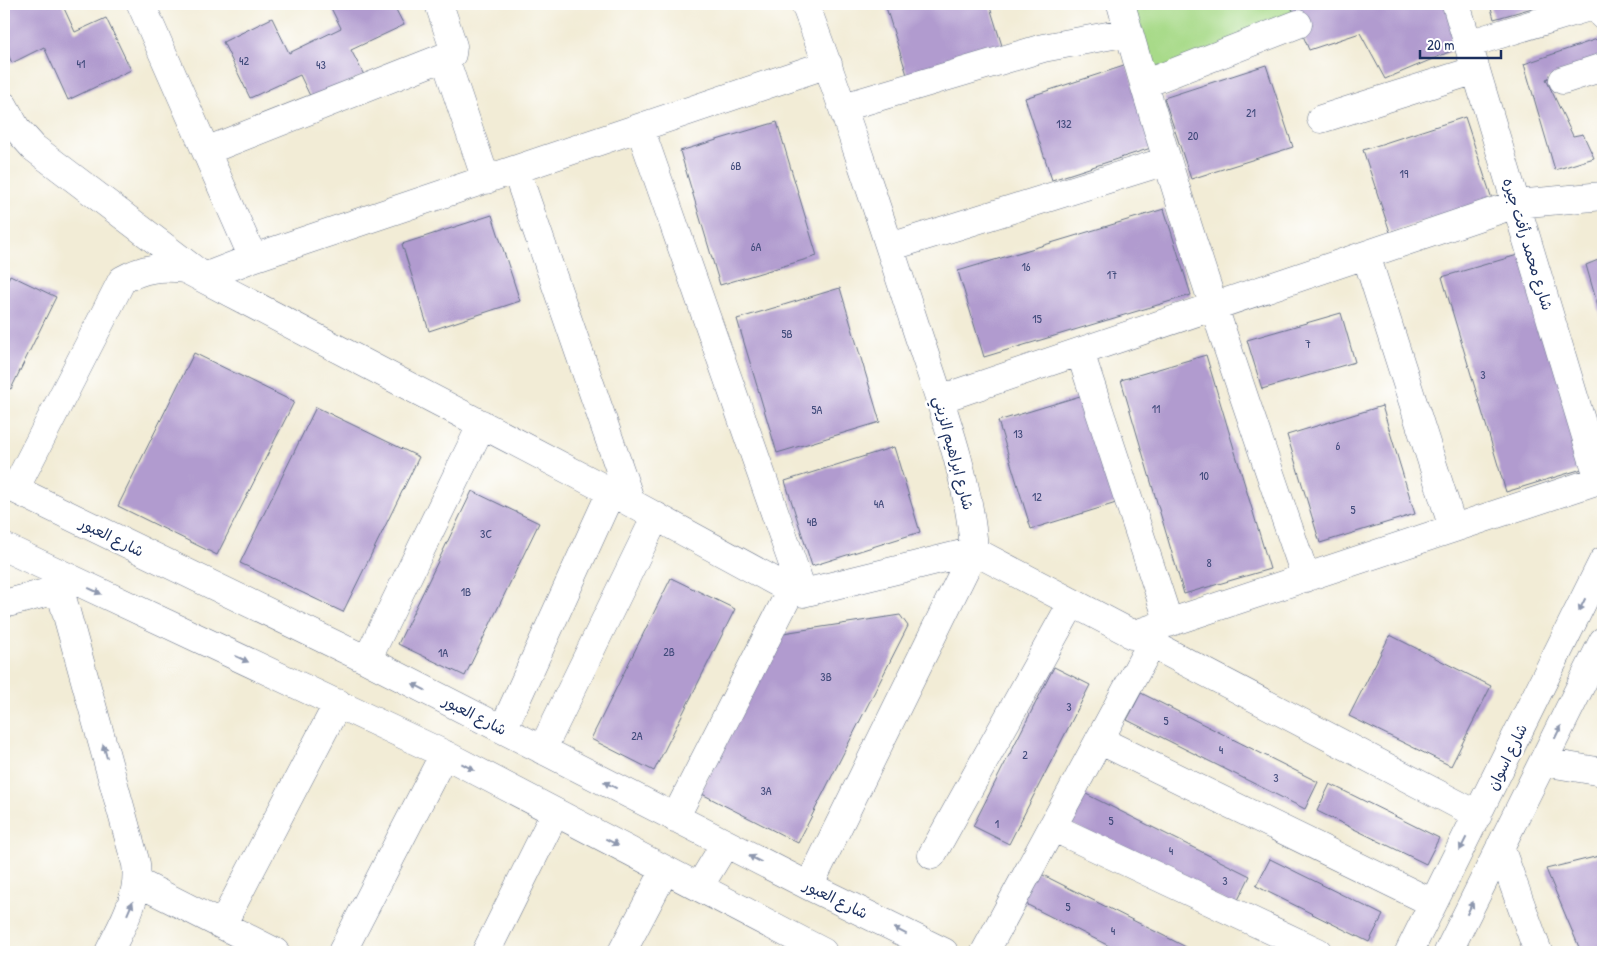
<svg xmlns="http://www.w3.org/2000/svg" width="1607" height="956" viewBox="0 0 1607 956" font-family="'Patrick Hand','Playpen Sans Arabic',sans-serif">
<style>
.green{fill:#a8da89;stroke:#628474}
.building{fill:#b19bcf}
.lines{fill:none;stroke-linecap:round;stroke-linejoin:round}
.minor-casing{stroke:#667188;stroke-width:29}
.minor{stroke:#fff;stroke-width:28}
.oneway{fill:#8d97ae}
.labels{text-anchor:middle;dominant-baseline:central;stroke-width:5;stroke-linejoin:round;paint-order:stroke}
.number-label{font-size:12px;fill:#404a7a}
.street-label{font-size:15px;fill:#1b2f5e;stroke:#fff}
</style>
<rect width="100%" height="100%" fill="#fff"/>
<filter id="ink" filterUnits="userSpaceOnUse"><feTurbulence type="fractalNoise" baseFrequency=".02" numOctaves="2"/><feDisplacementMap in="SourceGraphic" scale="10" xChannelSelector="R" yChannelSelector="G"/><feConvolveMatrix kernelMatrix="1 2 1 2 8 2 1 2 1" color-interpolation-filters="sRGB"/></filter>
<filter id="wash" filterUnits="userSpaceOnUse"><feTurbulence type="fractalNoise" baseFrequency=".0096" numOctaves="4" result="noise"/><feDisplacementMap in="SourceGraphic" scale="20" xChannelSelector="R" yChannelSelector="G"/><feGaussianBlur stdDeviation="1.12" result="paint"/><feColorMatrix in="noise" values="0 0 0 0 0 0 0 0 0 0 0 0 0 0 0 0 0 1.4 0 .05"/><feComposite in="paint" operator="in"/></filter>
<g filter="url(#wash)">
<rect width="100%" height="100%" fill="#f2ecd6"/>
<path class="green" d="M 1121,4 L 1290,4 L 1298,24 L 1144,84 Z"/>
<g id="blocks">
<path class="building" d="M 8,4 L 62,4 L 75,32 L 106,18 L 131,70 L 68,100 L 44,47 L 12,63 L 4,46 L 4,6 Z
M 329,4 L 393,4 L 404,25 L 351,50 L 364,75 L 312,100 L 300,75 L 250,98 L 223,42 L 272,18 L 289,53 L 341,28 Z
M 885,4 L 989,4 L 1003,49 L 908,78 Z
M 1290,4 L 1456,4 L 1468,44 L 1385,79 L 1360,33 L 1309,50 Z
M 1490,4 L 1546,4 L 1494,19 Z
M 1603,37 L 1603,56 L 1546,79 L 1573,136 L 1583,134 L 1594,158 L 1555,170 L 1524,64 Z
M 1127,65 L 1154,147 L 1052,180 L 1025,98 Z
M 1266,65 L 1293,147 L 1191,179 L 1164,98 Z
M 1465,117 L 1492,199 L 1390,232 L 1363,150 Z
M 777,122 L 817,256 L 720,285 L 680,151 Z
M 1164,209 L 1191,295 L 984,357 L 958,271 Z
M 492,215 L 520,301 L 429,331 L 402,244 Z
M 1528,252 L 1592,466 L 1506,492 L 1442,277 Z
M 1603,258 L 1603,324 L 1586,265 Z
M 10,275 L 56,297 L 11,389 L 4,386 L 4,288 Z
M 840,288 L 880,422 L 777,453 L 737,319 Z
M 1341,313 L 1355,362 L 1262,389 L 1247,340 Z
M 194,353 L 294,402 L 217,555 L 118,506 Z
M 1206,355 L 1270,569 L 1184,594 L 1121,380 Z
M 1093,392 L 1126,500 L 1031,529 L 998,421 Z
M 1382,406 L 1415,514 L 1320,543 L 1287,435 Z
M 316,407 L 419,457 L 343,612 L 240,563 Z
M 894,447 L 920,532 L 812,566 L 785,481 Z
M 472,491 L 539,523 L 465,676 L 398,644 Z
M 671,578 L 735,609 L 654,771 L 591,739 Z
M 900,615 L 908,626 L 798,843 L 700,793 L 783,633 Z
M 1390,635 L 1491,686 L 1451,766 L 1349,716 Z
M 1054,667 L 1090,685 L 1009,844 L 973,826 Z
M 1141,693 L 1318,782 L 1305,809 L 1127,720 Z
M 1330,784 L 1439,838 L 1426,864 L 1317,811 Z
M 1076,789 L 1250,876 L 1235,906 L 1060,819 Z
M 1603,855 L 1603,952 L 1581,952 L 1546,869 Z
M 1270,859 L 1383,915 L 1369,942 L 1256,886 Z
M 1033,870 L 1196,952 L 1121,952 L 1018,900 Z"/>
</g>
</g>
<g filter="url(#ink)">
<use href="#blocks" fill-opacity="0" stroke="#667188" stroke-width="1"/>
<g class="lines">
<defs>
<path id="minor" d="M 141,4 L 253,258
M 805,4 C 845,110 880,217 915,325 C 938,396 970,478 974,551 L 809,886
M 1121,4 C 1175,197 1240,387 1306,578
M 1456,4 L 1599,480 L 1603,482
M 1468,44 L 1599,4 L 1603,16
M 445,58 L 486,180
M 1563,80 L 1603,67
M 1144,84 L 1298,24
M 4,106 L 16,128 L 34,148 L 204,277 L 253,258 L 828,64
M 844,107 L 1043,48 L 1129,32
M 1321,119 L 1476,70
M 640,128 L 803,593
M 206,151 L 452,54 L 453,46 L 439,4
M 516,170 L 631,502
M 890,247 L 1166,161
M 1366,255 L 1453,528
M 1080,352 L 1169,623
M 940,399 L 1516,204 L 1603,196
M 4,484 L 367,660 L 809,886 L 944,952
M 15,489 L 122,280 C 144,268 160,266 185,269 L 611,492 L 791,590 L 803,593 L 974,551 L 1478,815
M 4,547 L 444,754 L 823,952
M 55,572 L 136,864 C 140,897 123,923 109,952
M 4,604 L 60,589
M 1132,635 L 1599,480
M 367,660 L 482,424
M 503,729 L 611,492
M 1099,740 L 1433,903
M 542,750 L 656,516
M 1543,762 L 1603,772
M 675,818 L 791,590
M 1052,827 L 1318,952
M 1500,847 L 1538,952
M 932,855 L 1072,603
M 137,882 L 275,952
M 699,887 L 725,844
M 222,925 L 338,703
M 342,952 L 444,754
M 486,952 L 555,813
M 622,952 L 665,870
M 985,952 L 1151,644
M 1409,952 L 1603,561
M 1448,952 L 1603,641"/>
</defs>
<use href="#minor" class="minor-casing"/>
<use href="#minor" class="minor"/>
</g>
<defs><path id="oneway-solid" d="M-6-.8H1V-3.2L6.5 0L1 3.2V.8H-6Z" transform="scale(1.25)"/></defs>
<g class="oneway">
<use href="#oneway-solid" transform="translate(95 591) rotate(25)"/>
<use href="#oneway-solid" transform="translate(1582 605) rotate(116)"/>
<use href="#oneway-solid" transform="translate(242 659) rotate(25)"/>
<use href="#oneway-solid" transform="translate(419 687) rotate(-153)"/>
<use href="#oneway-solid" transform="translate(1558 732) rotate(-64)"/>
<use href="#oneway-solid" transform="translate(105 751) rotate(-106)"/>
<use href="#oneway-solid" transform="translate(468 767) rotate(28)"/>
<use href="#oneway-solid" transform="translate(610 785) rotate(-153)"/>
<use href="#oneway-solid" transform="translate(612 842) rotate(27)"/>
<use href="#oneway-solid" transform="translate(1463 844) rotate(117)"/>
<use href="#oneway-solid" transform="translate(755 859) rotate(-153)"/>
<use href="#oneway-solid" transform="translate(130 908) rotate(-67)"/>
<use href="#oneway-solid" transform="translate(1470 908) rotate(-64)"/>
<use href="#oneway-solid" transform="translate(900 931) rotate(-154)"/>
</g>
</g>
<g class="labels">
<g class="number-label">
<text x="244" y="60">42</text>
<text x="81" y="63">41</text>
<text x="321" y="64">43</text>
<text x="1251" y="112">21</text>
<text x="1064" y="123">132</text>
<text x="1193" y="135">20</text>
<text x="736" y="165">6B</text>
<text x="1404" y="173">19</text>
<text x="756" y="246">6A</text>
<text x="1026" y="266">16</text>
<text x="1112" y="274">17</text>
<text x="1037" y="318">15</text>
<text x="787" y="333">5B</text>
<text x="1308" y="343">7</text>
<text x="1483" y="374">3</text>
<text x="1156" y="408">11</text>
<text x="817" y="409">5A</text>
<text x="1018" y="433">13</text>
<text x="1338" y="445">6</text>
<text x="1204" y="475">10</text>
<text x="1037" y="496">12</text>
<text x="879" y="503">4A</text>
<text x="1353" y="509">5</text>
<text x="812" y="521">4B</text>
<text x="486" y="533">3C</text>
<text x="1209" y="562">8</text>
<text x="466" y="591">1B</text>
<text x="669" y="651">2B</text>
<text x="443" y="652">1A</text>
<text x="826" y="676">3B</text>
<text x="1069" y="706">3</text>
<text x="1166" y="720">5</text>
<text x="637" y="735">2A</text>
<text x="1221" y="749">4</text>
<text x="1025" y="754">2</text>
<text x="1276" y="777">3</text>
<text x="766" y="790">3A</text>
<text x="1111" y="820">5</text>
<text x="997" y="823">1</text>
<text x="1171" y="850">4</text>
<text x="1225" y="880">3</text>
<text x="1068" y="906">5</text>
<text x="1113" y="930">4</text>
</g>
<g class="street-label">
<text transform="translate(1528 244) rotate(73)">شارع محمد رأفت جيره</text>
<text transform="translate(954 453) rotate(75)">شارع ابراهيم الزيني</text>
<text transform="translate(112 537) rotate(26)">شارع العبور</text>
<text transform="translate(475 715) rotate(27)">شارع العبور</text>
<text transform="translate(1507 757) rotate(-64)">شارع اسوان</text>
<text transform="translate(836 899) rotate(26)">شارع العبور</text>
</g>
</g>
<rect width="1607" height="956" fill="none" stroke="#fff" stroke-width="20"/>
<path d="M1420 50v8h81v-8" fill="none" stroke="#1b2f5e" stroke-width="2.5"/>
<text x="1427" y="50" font-size="15" fill="#1b2f5e" stroke="#ffffff" stroke-width="4" paint-order="stroke">20 m</text>
</svg>
